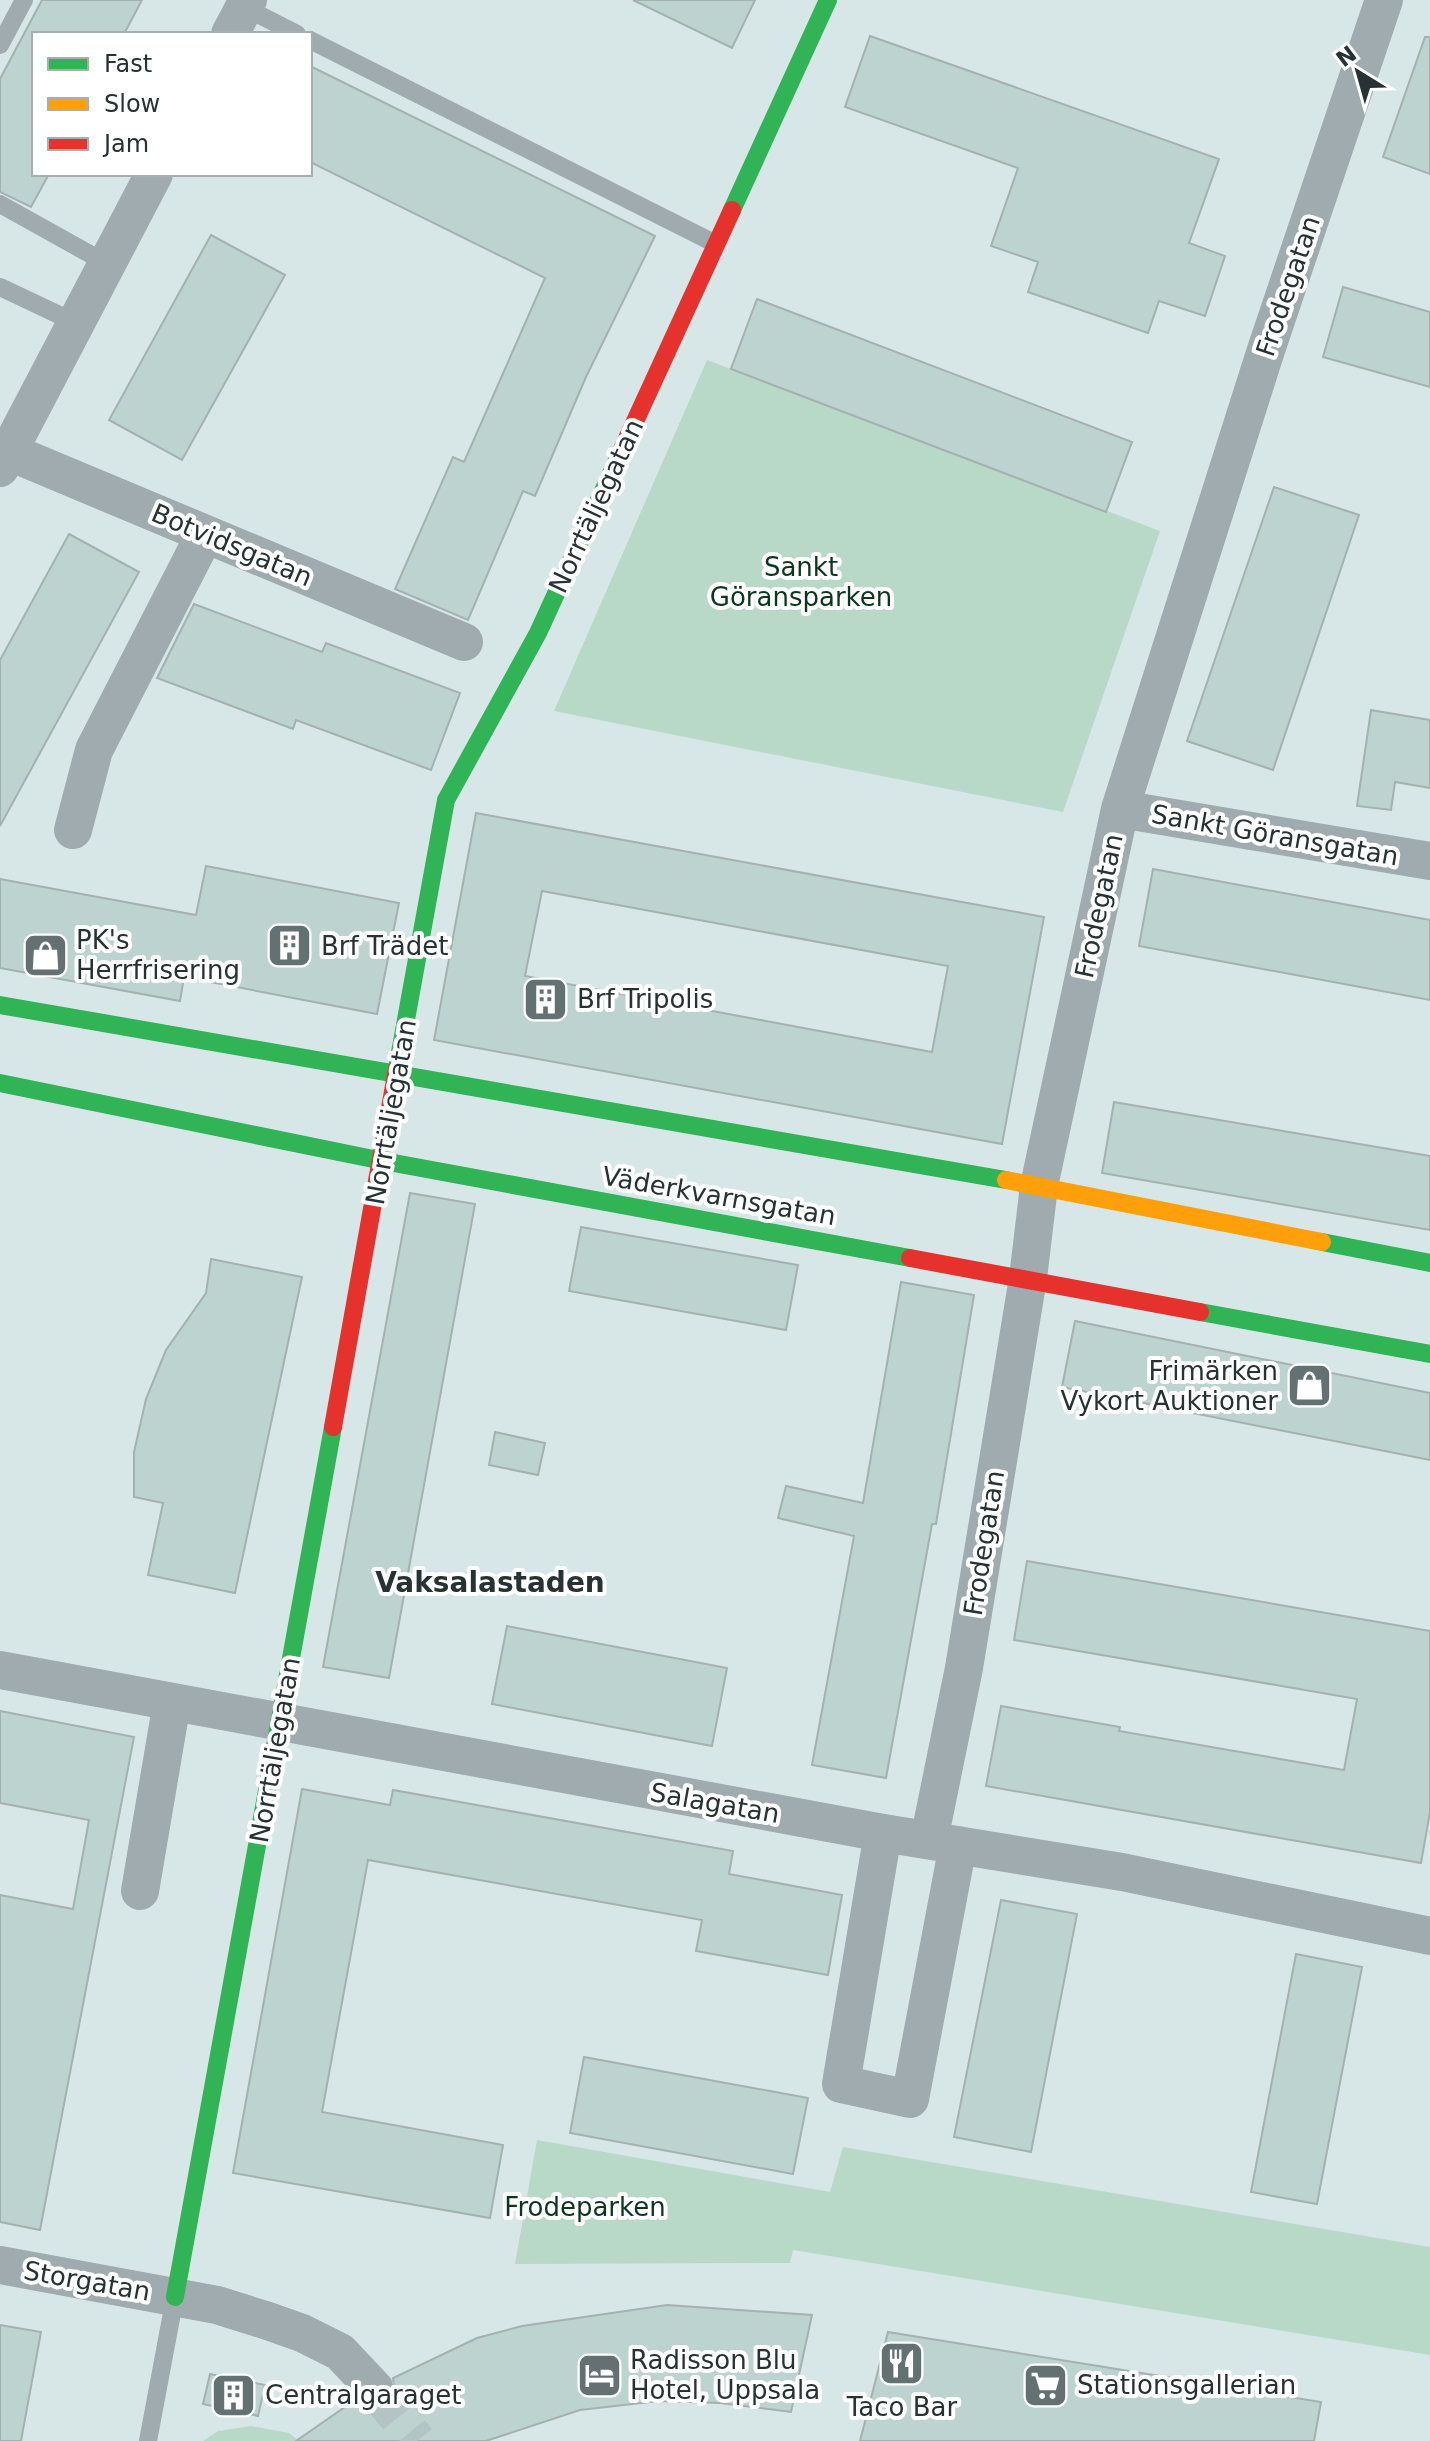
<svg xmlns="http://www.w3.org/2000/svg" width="1430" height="2441" viewBox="0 0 1430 2441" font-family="'DejaVu Sans',sans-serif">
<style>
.green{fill:#b8d9c8}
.building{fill:#bcd3d0;stroke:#a4b1af;stroke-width:2;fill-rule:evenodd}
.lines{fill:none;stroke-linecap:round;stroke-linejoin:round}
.street-tunnel{stroke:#b4c3c4;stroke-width:38;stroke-dasharray:38 19;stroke-linecap:butt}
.lane{stroke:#9fabae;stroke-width:18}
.street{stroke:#9fabae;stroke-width:38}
.fast{stroke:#30b455;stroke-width:18}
.slow{stroke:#ff9f0a;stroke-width:18}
.jam{stroke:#e5322d;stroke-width:18}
.labels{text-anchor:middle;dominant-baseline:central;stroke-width:8;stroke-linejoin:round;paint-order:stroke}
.street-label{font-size:26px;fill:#263233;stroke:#fff}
.park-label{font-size:26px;fill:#09381f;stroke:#fff}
.poi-label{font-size:26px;fill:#263233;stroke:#fff;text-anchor:start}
.neighbourhood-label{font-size:28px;font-weight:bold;fill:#263233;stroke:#fff}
</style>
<rect width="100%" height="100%" fill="#d7e7e8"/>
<path class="green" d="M 707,360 L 1160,531 L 1063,812 L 554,711 Z
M 537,2140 L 830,2192 L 843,2147 L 1430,2247 L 1430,2355 L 793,2250 L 790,2263 L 515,2264 Z
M 251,2426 L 289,2433 L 299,2441 L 203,2441 L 218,2431 Z"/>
<path class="building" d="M 42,0 L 142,0 L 124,34 L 34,34 L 34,174 L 49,174 L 31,207 L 0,192 L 0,79 Z
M 633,0 L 755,0 L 732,48 Z
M 870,36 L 1219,159 L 1189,243 L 1225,256 L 1205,316 L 1159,301 L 1148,333 L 1028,292 L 1038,262 L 991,246 L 1018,168 L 845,107 Z
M 1425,37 L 1430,37 L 1430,174 L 1383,157 Z
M 310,66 L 655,236 L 586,377 L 535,496 L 523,491 L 468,620 L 395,589 L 453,457 L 464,462 L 545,278 L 310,162 Z
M 211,235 L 285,275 L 182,460 L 109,420 Z
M 1343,287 L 1430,312 L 1430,387 L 1323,357 Z
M 757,299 L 1132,442 L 1106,512 L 731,369 Z
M 1274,487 L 1359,515 L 1273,770 L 1187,741 Z
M 69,534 L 139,572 L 0,826 L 0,660 Z
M 194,604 L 322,652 L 326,643 L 460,693 L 431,770 L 296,720 L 293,729 L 157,678 Z
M 1371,710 L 1430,720 L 1430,788 L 1395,782 L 1391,810 L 1357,806 Z
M 476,813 L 1044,917 L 1002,1144 L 434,1040 ZM 542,891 L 948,966 L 932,1052 L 525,976 Z
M 206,866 L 399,903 L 377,1014 L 184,977 L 180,1001 L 0,968 L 0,879 L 196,915 Z
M 1153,869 L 1430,920 L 1430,1000 L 1139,946 Z
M 1114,1102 L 1430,1156 L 1430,1230 L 1102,1173 Z
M 410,1193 L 475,1204 L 389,1678 L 323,1667 Z
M 581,1227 L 798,1265 L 786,1330 L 569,1291 Z
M 211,1259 L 302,1277 L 235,1593 L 148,1575 L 163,1503 L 134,1497 L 134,1452 L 146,1399 L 166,1350 L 206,1293 Z
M 901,1282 L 974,1295 L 936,1524 L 932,1524 L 886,1778 L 812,1765 L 854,1536 L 778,1518 L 786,1486 L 863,1503 Z
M 1075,1321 L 1430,1393 L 1430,1460 L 1062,1387 Z
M 495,1432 L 545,1443 L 538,1475 L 489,1465 Z
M 1027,1561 L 1430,1631 L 1430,1812 L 1421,1863 L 986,1786 L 1001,1706 L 1120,1727 L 1119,1731 L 1344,1770 L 1357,1699 L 1014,1640 Z
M 507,1626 L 727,1668 L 712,1746 L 492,1704 Z
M 0,1711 L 134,1737 L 40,2230 L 0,2222 L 0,1895 L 73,1909 L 89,1820 L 0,1803 Z
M 302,1789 L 390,1805 L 393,1790 L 733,1851 L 729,1874 L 842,1895 L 828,1975 L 696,1951 L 702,1920 L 368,1860 L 322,2112 L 503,2145 L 490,2218 L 233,2173 Z
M 1001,1900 L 1077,1914 L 1031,2152 L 954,2137 Z
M 1296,1954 L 1362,1967 L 1317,2204 L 1251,2192 Z
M 584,2057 L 808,2098 L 793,2174 L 570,2133 Z
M 667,2305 L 812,2315 L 791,2412 L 720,2403 L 659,2401 L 580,2410 L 486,2441 L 296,2441 L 355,2400 L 368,2409 L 388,2404 L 395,2394 L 393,2378 L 477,2338 L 522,2326 Z
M 0,2325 L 41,2332 L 21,2441 L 0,2441 Z
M 888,2332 L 1321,2402 L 1314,2441 L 860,2441 Z
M 210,2374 L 265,2385 L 258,2416 L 203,2404 Z"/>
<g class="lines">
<path class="street-tunnel" d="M 374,2388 L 417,2441"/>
<path class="lane" d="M 244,7 L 297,34
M 310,40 L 716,244
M 0,45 L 24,0
M 0,204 L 106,263
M 0,287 L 74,322
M 148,2441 L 175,2297"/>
<path class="street" d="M 230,34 L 248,0
M 0,448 L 464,642
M 0,468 L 154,174
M 1120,809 L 1430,861
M 73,830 L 94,750 L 205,534
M 0,1670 L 883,1833 L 1122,1872 L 1430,1936
M 883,1833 L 841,2084 L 910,2099 L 958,1845
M 929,1840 L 964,1668 L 1028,1278 L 1039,1186 L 1120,809 L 1266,350 L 1384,0
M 140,1891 L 172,1702
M 0,2265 L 217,2305 L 268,2321 L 302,2333 L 340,2352 L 374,2388"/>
<path class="fast" d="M 732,210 L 828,0
M 0,1005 L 1006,1180
M 397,1069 L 446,800 L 538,633 L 620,454
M 0,1083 L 383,1161 L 910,1258
M 1322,1242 L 1430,1263
M 1200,1312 L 1430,1354
M 175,2297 L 333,1427"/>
<path class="slow" d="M 1006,1180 L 1322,1242"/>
<path class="jam" d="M 620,454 L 732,210
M 910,1258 L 1200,1312
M 333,1427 L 397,1069"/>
</g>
<defs>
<symbol id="building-square" viewBox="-11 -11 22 22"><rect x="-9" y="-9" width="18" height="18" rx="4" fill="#647172" stroke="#fff"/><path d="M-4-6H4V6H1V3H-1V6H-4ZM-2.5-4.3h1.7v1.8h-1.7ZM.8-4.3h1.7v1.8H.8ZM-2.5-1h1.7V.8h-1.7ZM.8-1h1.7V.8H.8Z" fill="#fff"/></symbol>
<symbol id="shop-square" viewBox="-11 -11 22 22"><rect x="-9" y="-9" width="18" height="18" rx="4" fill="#647172" stroke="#fff"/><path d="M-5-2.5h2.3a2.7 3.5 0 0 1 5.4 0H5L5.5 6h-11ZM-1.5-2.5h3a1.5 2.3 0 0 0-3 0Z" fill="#fff"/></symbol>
<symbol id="restaurant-square" viewBox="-11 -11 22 22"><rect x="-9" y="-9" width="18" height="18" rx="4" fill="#647172" stroke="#fff"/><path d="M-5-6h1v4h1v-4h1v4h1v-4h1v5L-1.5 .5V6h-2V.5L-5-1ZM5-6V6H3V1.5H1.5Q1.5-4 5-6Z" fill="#fff"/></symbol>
<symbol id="hotel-square" viewBox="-11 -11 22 22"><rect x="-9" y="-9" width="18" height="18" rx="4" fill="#647172" stroke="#fff"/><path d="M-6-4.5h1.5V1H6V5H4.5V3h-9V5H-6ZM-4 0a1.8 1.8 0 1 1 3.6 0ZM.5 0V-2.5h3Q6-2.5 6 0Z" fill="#fff"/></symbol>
<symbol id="supermarket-square" viewBox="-11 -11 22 22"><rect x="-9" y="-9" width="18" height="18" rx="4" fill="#647172" stroke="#fff"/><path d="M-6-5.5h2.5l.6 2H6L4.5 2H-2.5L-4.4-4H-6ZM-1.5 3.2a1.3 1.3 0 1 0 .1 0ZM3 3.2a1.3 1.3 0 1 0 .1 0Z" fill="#fff"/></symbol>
</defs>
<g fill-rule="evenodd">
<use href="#building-square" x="264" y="920" width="51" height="51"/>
<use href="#shop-square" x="20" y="930" width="51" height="51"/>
<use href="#building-square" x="520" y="974" width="51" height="51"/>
<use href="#shop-square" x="1284" y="1360" width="51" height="51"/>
<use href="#restaurant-square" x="876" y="2338" width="51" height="51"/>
<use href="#hotel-square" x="574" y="2350" width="51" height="51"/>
<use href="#supermarket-square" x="1020" y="2360" width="51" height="51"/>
<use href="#building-square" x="208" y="2370" width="51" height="51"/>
</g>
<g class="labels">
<g class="street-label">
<text transform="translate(1288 286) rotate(-71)">Frodegatan</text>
<text transform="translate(596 506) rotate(-65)">Norrtäljegatan</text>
<text transform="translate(232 545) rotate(23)">Botvidsgatan</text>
<text transform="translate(1275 835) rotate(10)">Sankt Göransgatan</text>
<text transform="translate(1099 906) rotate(-78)">Frodegatan</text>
<text transform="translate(391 1112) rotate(-80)">Norrtäljegatan</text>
<text transform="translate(719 1196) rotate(10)">Väderkvarnsgatan</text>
<text transform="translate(984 1543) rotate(-81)">Frodegatan</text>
<text transform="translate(275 1750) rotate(-80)">Norrtäljegatan</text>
<text transform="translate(715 1803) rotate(10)">Salagatan</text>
<text transform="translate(87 2281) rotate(10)">Storgatan</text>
</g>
<g class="park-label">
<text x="801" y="567">Sankt<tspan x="801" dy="30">Göransparken</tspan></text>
<text x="585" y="2207">Frodeparken</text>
</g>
<g class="poi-label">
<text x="76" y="940">PK's<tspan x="76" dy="30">Herrfrisering</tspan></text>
<text x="321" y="946">Brf Trädet</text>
<text x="577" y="999">Brf Tripolis</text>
<text x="1278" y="1371" text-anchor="end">Frimärken<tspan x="1278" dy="30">Vykort Auktioner</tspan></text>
<text x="630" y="2360">Radisson Blu<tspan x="630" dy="30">Hotel, Uppsala</tspan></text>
<text x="1077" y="2385">Stationsgallerian</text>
<text x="265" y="2395">Centralgaraget</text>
<text x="902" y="2407" text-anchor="middle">Taco Bar</text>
</g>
<g class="neighbourhood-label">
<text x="490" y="1582">Vaksalastaden</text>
</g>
</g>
<rect x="32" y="32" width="280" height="144" fill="#ffffff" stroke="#a8adad" stroke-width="2"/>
<rect x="48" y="58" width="40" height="12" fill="#30b455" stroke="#a8adad" stroke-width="2"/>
<text x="104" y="72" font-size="24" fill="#263233">Fast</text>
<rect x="48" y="98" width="40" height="12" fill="#ff9f0a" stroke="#a8adad" stroke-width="2"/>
<text x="104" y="112" font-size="24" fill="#263233">Slow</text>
<rect x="48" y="138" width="40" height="12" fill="#e5322d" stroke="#a8adad" stroke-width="2"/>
<text x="104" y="152" font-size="24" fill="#263233">Jam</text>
<g transform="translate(1358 72) rotate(323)" stroke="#ffffff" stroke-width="6" paint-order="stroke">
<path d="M0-6L14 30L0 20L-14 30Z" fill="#263233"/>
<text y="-12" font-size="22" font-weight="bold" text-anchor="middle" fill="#263233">N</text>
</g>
</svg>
